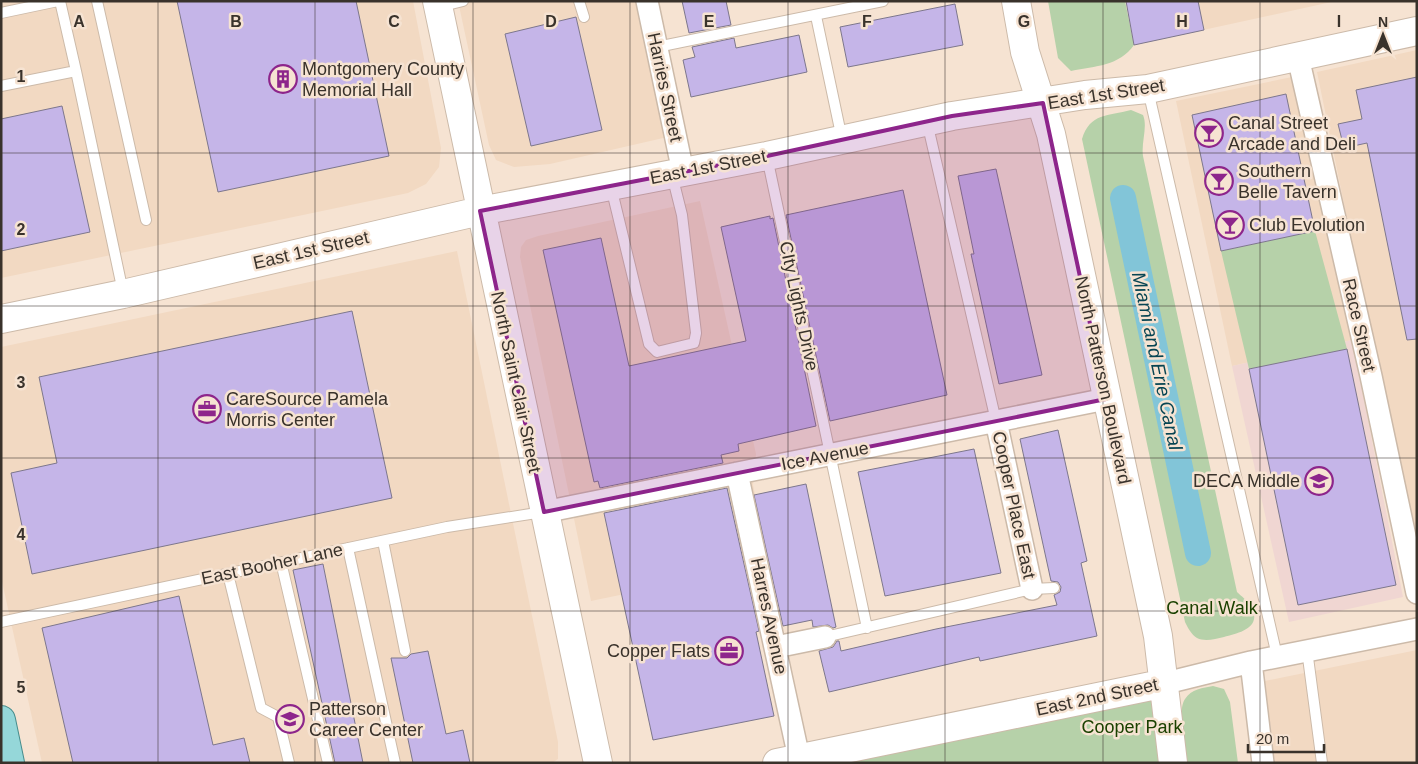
<svg xmlns="http://www.w3.org/2000/svg" width="1418" height="764" viewBox="0 0 1418 764" font-family="Helvetica,sans-serif">
<style>
.built{fill:#f2d9c2}
.education{fill:#f0d6d2}
.green{fill:#b6d1a9}
.lines{fill:none;stroke-linecap:round;stroke-linejoin:round}
.canal{stroke:#82c5d8;stroke-width:26}
.building{fill:#c5b5e8;stroke:#7d778c}
.lane-casing{stroke:#ccbaa9;stroke-width:12}
.street-casing{stroke:#ccbaa9;stroke-width:24}
.secondary-casing{stroke:#ccbaa9;stroke-width:30}
.primary-casing{stroke:#478c8c;stroke-width:30}
.lane{stroke:#fff;stroke-width:10}
.street{stroke:#fff;stroke-width:21}
.secondary{stroke:#fff;stroke-width:28}
.primary{stroke:#95d7d9;stroke-width:28}
.marked{fill:#8d258b;fill-opacity:0.2;stroke:#8d258b;stroke-width:4;stroke-linejoin:round}
.grid{fill:none;stroke:#39322b;stroke-width:1;stroke-opacity:0.55}
.labels{text-anchor:middle;dominant-baseline:central;stroke-width:5;stroke-linejoin:round;paint-order:stroke}
.poi-label{font-size:18px;fill:#39322b;stroke:#f6e3d2;text-anchor:start}
.street-label{font-size:18px;fill:#39322b;stroke:#f6e3d2}
.park-label{font-size:18px;fill:#1a4100;stroke:#f6e3d2}
.water-label{font-size:19px;font-style:italic;fill:#074553;stroke:#f6e3d2}
.grid-label{font-size:16px;text-anchor:middle;font-weight:bold;fill:#39322b;stroke:#f6e3d2;stroke-width:5;stroke-linejoin:round;paint-order:stroke}
</style>
<rect width="100%" height="100%" fill="#f6e3d2"/>
<path class="built" d="M 1,1 L 413,1 L 441,148 L 439,167 L 426,184 L 408,193 L 1,278 Z
M 458,1 L 657,1 L 685,133 L 550,164 L 514,167 L 496,160 L 489,145 Z
M 1126,1 L 1336,1 L 1134,45 Z
M 1417,50 L 1417,560 L 1317,72 Z
M 1292,77 L 1352,340 L 1232,366 L 1176,101 Z
M 700,201 L 756,454 L 753,485 L 770,564 L 591,601 L 520,257 L 521,247 L 526,240 L 538,236 Z
M 457,251 L 558,742 L 558,759 L 552,763 L 42,763 L 1,577 L 1,347 Z
M 1417,650 L 1417,763 L 1275,763 L 1265,681 Z"/>
<path class="education" d="M 1352,340 L 1403,597 L 1289,622 L 1232,366 Z"/>
<path class="green" d="M 1048,1 L 1125,1 L 1134,45 C 1119,66 1096,66 1071,71 L 1058,58 Z
M 1131,110 L 1143,115 C 1148,127 1141,142 1143,156 L 1237,592 C 1241,596 1248,601 1251,606 C 1263,628 1239,633 1224,637 C 1215,639 1205,642 1197,638 C 1191,634 1188,628 1185,622 L 1082,139 C 1090,113 1108,116 1131,110 Z
M 1315,231 L 1347,349 L 1249,369 L 1221,251 Z
M 1166,683 L 1173,763 L 777,763 Z
M 1213,686 L 1224,689 L 1230,702 L 1238,763 L 1186,763 C 1185,748 1177,710 1185,699 C 1191,689 1203,688 1213,686 Z"/>
<g class="lines">
<path class="canal" d="M 1123,198 L 1198,553"/>
</g>
<path class="building" d="M 177,1 L 356,1 L 389,156 L 218,192 Z
M 682,1 L 726,1 L 731,25 L 689,33 Z
M 1126,1 L 1198,1 L 1204,30 L 1134,45 Z
M 955,4 L 963,45 L 848,67 L 840,27 Z
M 576,17 L 602,130 L 531,146 L 505,34 Z
M 799,35 L 807,72 L 691,97 L 683,60 L 695,57 L 692,47 L 734,38 L 736,48 Z
M 1417,77 L 1417,339 L 1407,340 L 1367,143 L 1344,148 L 1338,124 L 1362,119 L 1356,90 Z
M 1286,94 L 1315,231 L 1221,251 L 1192,115 Z
M 62,106 L 90,232 L 1,251 L 1,119 Z
M 996,169 L 1042,375 L 999,384 L 971,254 L 974,254 L 958,176 Z
M 903,190 L 947,395 L 830,421 L 786,215 Z
M 770,216 L 770,219 L 773,218 L 816,426 L 738,444 L 739,451 L 721,455 L 723,463 L 600,488 L 598,481 L 594,482 L 543,250 L 601,238 L 629,366 L 746,341 L 721,227 Z
M 352,311 L 392,498 L 32,574 L 11,473 L 57,463 L 39,377 Z
M 1347,349 L 1396,585 L 1298,605 L 1249,369 Z
M 1058,430 L 1087,561 L 1081,563 L 1097,636 L 980,661 L 979,657 L 829,692 L 819,651 L 833,647 L 837,641 L 839,641 L 841,651 L 936,629 L 1057,605 L 1054,595 L 1060,592 L 1061,587 L 1058,582 L 1051,581 L 1020,439 Z
M 974,449 L 1001,573 L 885,596 L 858,472 Z
M 806,484 L 836,627 L 833,628 L 828,625 L 813,627 L 812,620 L 783,626 L 754,495 Z
M 727,488 L 759,631 L 756,632 L 774,716 L 653,740 L 604,513 Z
M 323,564 L 363,763 L 335,763 L 293,570 Z
M 179,596 L 213,745 L 244,738 L 250,763 L 73,763 L 42,628 Z
M 428,651 L 446,734 L 463,730 L 470,763 L 413,763 L 391,658 L 407,658 L 411,654 Z"/>
<g class="lines">
<defs>
<path id="lane" d="M 97,1 L 146,220
M 579,1 L 584,17
M 439,7 L 463,1
M 1,13 L 58,1
M 816,16 L 842,139
M 657,47 L 883,1
M 76,71 L 123,292
M 1,86 L 76,71 L 60,1
M 1148,90 L 1277,656
M 927,122 L 996,421
M 767,157 L 867,628
M 611,187 L 649,344 L 657,352 L 694,343 L 696,333 L 682,215 L 672,175
M 383,541 L 405,651
M 348,548 L 395,763
M 281,562 L 328,763
M 228,574 L 261,708 L 278,717 L 289,763
M 1,622 L 447,527 L 543,512
M 825,637 L 1032,589 L 1054,588
M 1307,650 L 1322,763"/>
<path id="street" d="M 647,1 L 683,172
M 1298,57 L 1371,376 L 1417,593
M 996,421 L 1032,589
M 737,473 L 799,758
M 544,512 L 1106,399
M 776,647 L 825,637
M 1251,662 L 1263,763
M 1166,683 L 1251,662 L 1417,629"/>
<path id="secondary" d="M 437,1 L 598,763
M 1016,1 L 1025,52 L 1051,134 L 1158,636 L 1173,763
M 1,319 L 123,294 L 480,211 L 767,156 L 952,116 L 1085,95 L 1148,89 L 1417,31
M 777,763 L 1166,683"/>
<path id="primary" d="M 1,720 L 10,763"/>
</defs>
<use href="#lane" class="lane-casing"/>
<use href="#street" class="street-casing"/>
<use href="#secondary" class="secondary-casing"/>
<use href="#primary" class="primary-casing"/>
<use href="#lane" class="lane"/>
<use href="#street" class="street"/>
<use href="#secondary" class="secondary"/>
<use href="#primary" class="primary"/>
</g>
<path class="marked" d="M 1043,103 L 1106,399 L 544,512 L 480,211 L 767,156 L 952,116 Z"/>
<path class="grid" d="M 158,1 L 158,763M 315,1 L 315,763M 473,1 L 473,763M 630,1 L 630,763M 788,1 L 788,763M 945,1 L 945,763M 1103,1 L 1103,763M 1260,1 L 1260,763M 1,153 L 1417,153M 1,306 L 1417,306M 1,458 L 1417,458M 1,611 L 1417,611"/>
<defs>
<symbol id="building-ring" viewBox="-11 -11 22 22"><circle r="9.5" fill="#f6e3d2" stroke="#8d258b" stroke-width="1.5"/><path d="M-4-6H4V6H1V3H-1V6H-4ZM-2.5-4.3h1.7v1.8h-1.7ZM.8-4.3h1.7v1.8H.8ZM-2.5-1h1.7V.8h-1.7ZM.8-1h1.7V.8H.8Z" fill="#8d258b"/></symbol>
<symbol id="bar-ring" viewBox="-11 -11 22 22"><circle r="9.5" fill="#f6e3d2" stroke="#8d258b" stroke-width="1.5"/><path d="M-6-5H6L.8 .8V4.5H3.5V6h-7V4.5H-.8V.8Z" fill="#8d258b"/></symbol>
<symbol id="office-ring" viewBox="-11 -11 22 22"><circle r="9.5" fill="#f6e3d2" stroke="#8d258b" stroke-width="1.5"/><path d="M-6-3h4V-5.5h4V-3h4V5H-6ZM-1-4.5V-3h2v-1.5ZM-6 0V1H6V0Z" fill="#8d258b"/></symbol>
<symbol id="school-ring" viewBox="-11 -11 22 22"><circle r="9.5" fill="#f6e3d2" stroke="#8d258b" stroke-width="1.5"/><path d="M0-5L7-2L0 1L-7-2ZM-4 1L0 2.5L4 1V4Q0 6-4 4Z" fill="#8d258b"/></symbol>
</defs>
<g fill-rule="evenodd">
<use href="#building-ring" x="267" y="63" width="32" height="32"/>
<use href="#bar-ring" x="1193" y="117" width="32" height="32"/>
<use href="#bar-ring" x="1203" y="165" width="32" height="32"/>
<use href="#bar-ring" x="1214" y="209" width="32" height="32"/>
<use href="#office-ring" x="191" y="393" width="32" height="32"/>
<use href="#school-ring" x="1303" y="465" width="32" height="32"/>
<use href="#office-ring" x="713" y="635" width="32" height="32"/>
<use href="#school-ring" x="274" y="703" width="32" height="32"/>
</g>
<g class="labels">
<g class="poi-label">
<text x="302" y="69">Montgomery County<tspan x="302" dy="21">Memorial Hall</tspan></text>
<text x="1228" y="123">Canal Street<tspan x="1228" dy="21">Arcade and Deli</tspan></text>
<text x="1238" y="171">Southern<tspan x="1238" dy="21">Belle Tavern</tspan></text>
<text x="1249" y="225">Club Evolution</text>
<text x="226" y="399">CareSource Pamela<tspan x="226" dy="21">Morris Center</tspan></text>
<text x="1300" y="481" text-anchor="end">DECA Middle</text>
<text x="710" y="651" text-anchor="end">Copper Flats</text>
<text x="309" y="709">Patterson<tspan x="309" dy="21">Career Center</tspan></text>
</g>
<g class="street-label">
<text transform="translate(665 87) rotate(78)">Harries Street</text>
<text transform="translate(1106 94) rotate(-9)">East 1st Street</text>
<text transform="translate(708 167) rotate(-11)">East 1st Street</text>
<text transform="translate(311 250) rotate(-13)">East 1st Street</text>
<text transform="translate(799 306) rotate(78)">CIty Lights Drive</text>
<text transform="translate(1359 325) rotate(77)">Race Street</text>
<text transform="translate(1103 380) rotate(78)">North Patterson Boulevard</text>
<text transform="translate(516 382) rotate(78)">North Saint Clair Street</text>
<text transform="translate(825 456) rotate(-11)">Ice Avenue</text>
<text transform="translate(1014 505) rotate(78)">Cooper Place East</text>
<text transform="translate(272 564) rotate(-12)">East Booher Lane</text>
<text transform="translate(769 616) rotate(78)">Harres Avenue</text>
<text transform="translate(1097 697) rotate(-12)">East 2nd Street</text>
</g>
<g class="park-label">
<text x="1212" y="608">Canal Walk</text>
<text x="1132" y="727">Cooper Park</text>
</g>
<g class="water-label">
<text transform="translate(1157 361) rotate(78)">Miami and Erie Canal</text>
</g>
</g>
<g class="grid-label">
<text x="79" y="27">A</text>
<text x="236" y="27">B</text>
<text x="394" y="27">C</text>
<text x="551" y="27">D</text>
<text x="709" y="27">E</text>
<text x="867" y="27">F</text>
<text x="1024" y="27">G</text>
<text x="1182" y="27">H</text>
<text x="1339" y="27">I</text>
<text x="21" y="82">1</text>
<text x="21" y="235">2</text>
<text x="21" y="388">3</text>
<text x="21" y="540">4</text>
<text x="21" y="693">5</text>
</g>
<rect width="1418" height="764" fill="none" stroke="#39322b" stroke-width="5"/>
<g transform="translate(1383 35)" stroke="#f6e3d2" stroke-width="4" paint-order="stroke">
<path d="M0-4L9 19L0 12L-9 19Z" fill="#39322b"/>
<text y="-8" font-size="14" font-weight="bold" text-anchor="middle" fill="#39322b">N</text>
</g>
<path d="M1248 744v8h76v-8" fill="none" stroke="#39322b" stroke-width="2.5"/>
<text x="1256" y="744" font-size="15" fill="#39322b" stroke="#f6e3d2" stroke-width="4" paint-order="stroke">20 m</text>
</svg>
